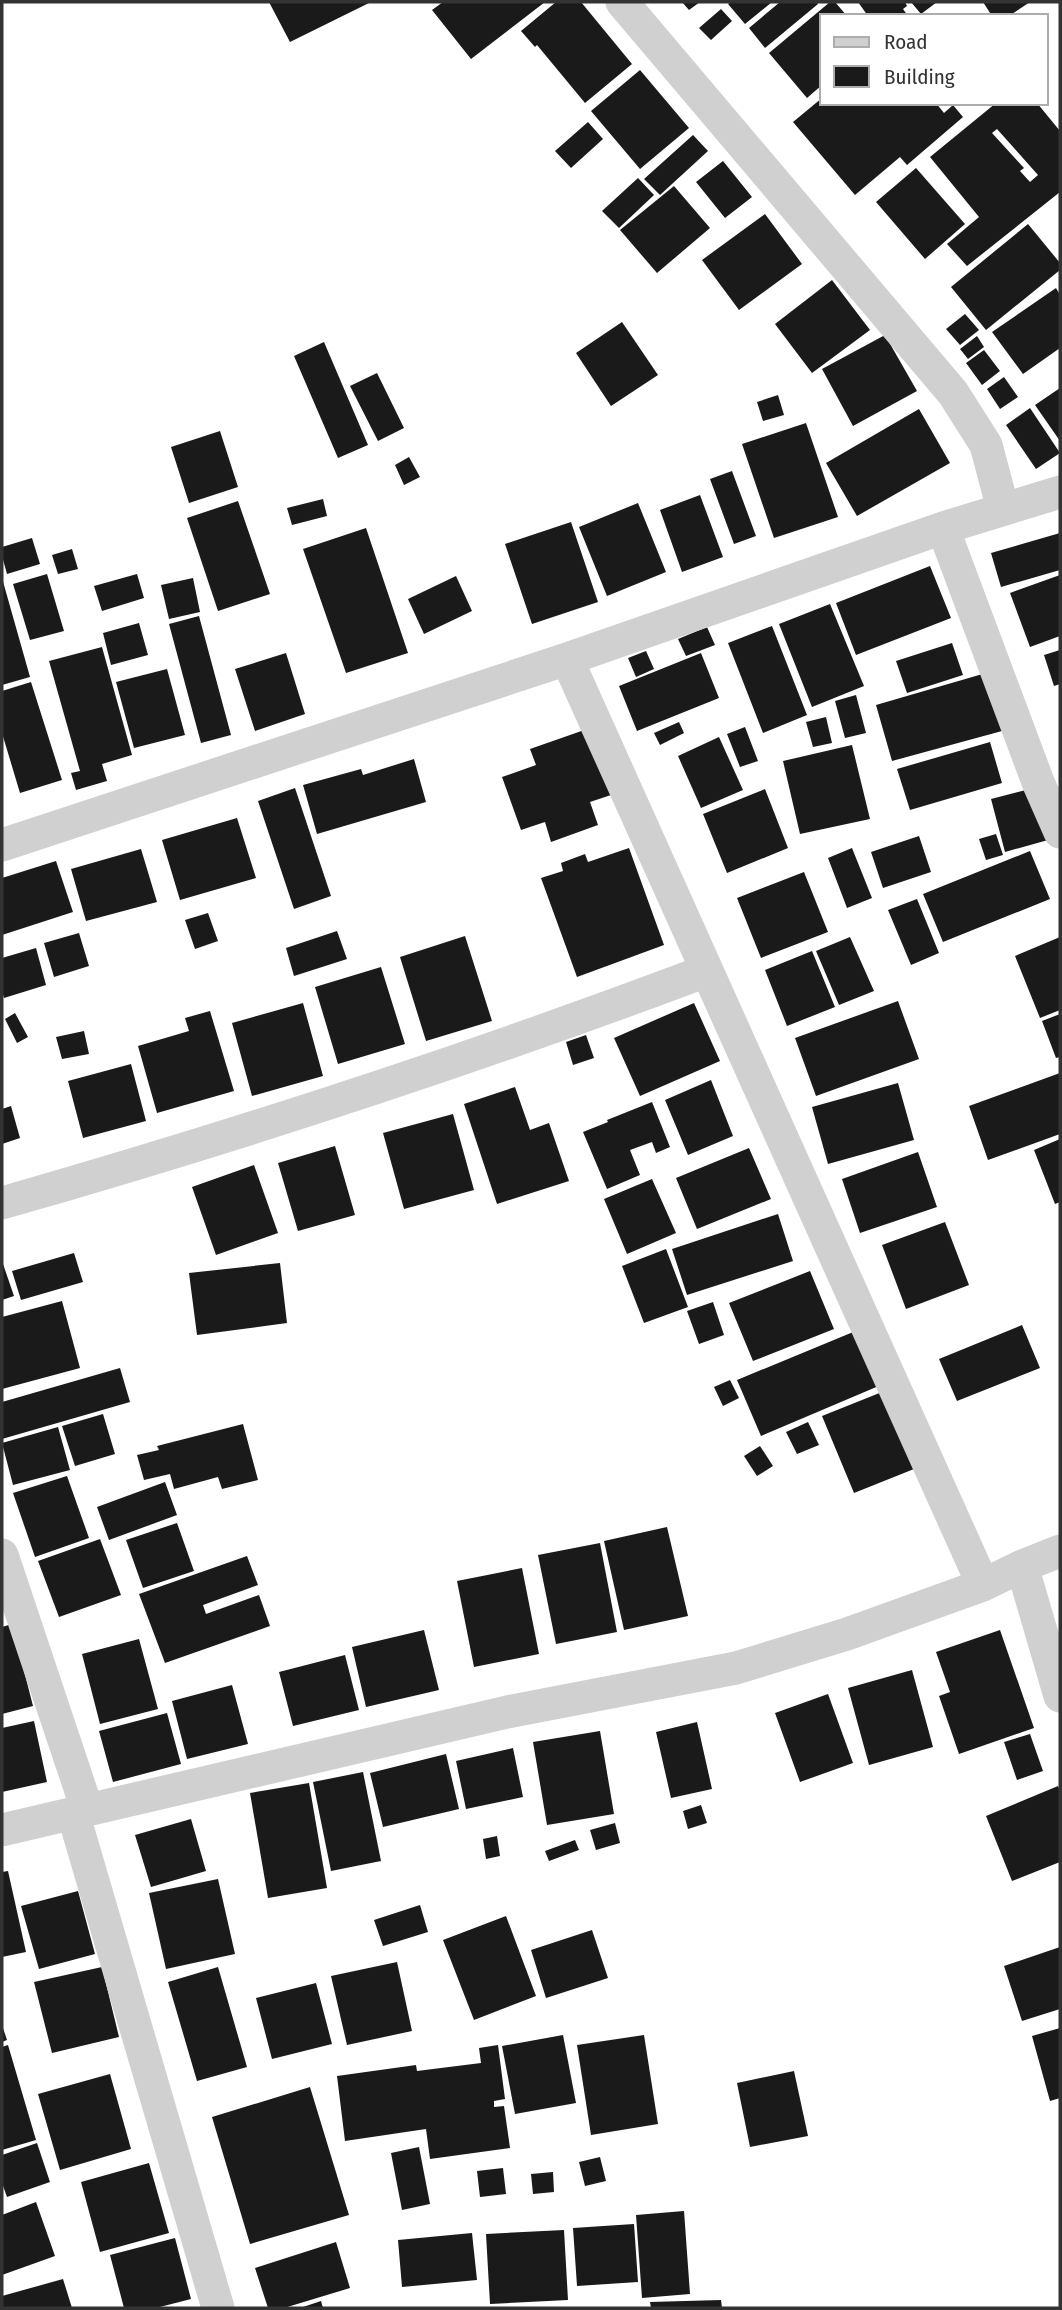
<svg xmlns="http://www.w3.org/2000/svg" width="1062" height="2310" viewBox="0 0 1062 2310" font-family="'Fira Sans Condensed',sans-serif">
<style>
.building{fill:#1a1a1a;fill-rule:evenodd}
.lines{fill:none;stroke-linecap:round;stroke-linejoin:round}
.minor{stroke:#d0d0d0;stroke-width:33}
</style>
<rect width="100%" height="100%" fill="#fff"/>
<path class="building" d="M 269,2 L 371,2 L 290,42 Z
M 443,2 L 545,2 L 471,59 L 432,10 Z
M 556,2 L 581,2 L 632,64 L 585,103 L 537,45 L 535,47 L 521,31 Z
M 682,2 L 700,2 L 689,10 Z
M 731,2 L 772,2 L 745,24 L 728,4 Z
M 780,2 L 817,2 L 818,4 L 765,48 L 749,28 Z
M 830,2 L 835,2 L 847,16 L 822,16 L 822,85 L 807,98 L 769,53 Z
M 858,2 L 905,2 L 907,6 L 903,9 L 908,16 L 868,16 Z
M 911,2 L 937,2 L 921,14 Z
M 983,2 L 1030,2 L 1009,16 L 992,16 Z
M 721,9 L 732,21 L 711,40 L 699,28 Z
M 640,70 L 689,128 L 640,169 L 591,111 Z
M 822,98 L 822,103 L 936,103 L 944,113 L 953,105 L 963,117 L 907,165 L 900,157 L 855,195 L 793,122 Z
M 996,103 L 1037,103 L 1060,131 L 1060,192 L 967,266 L 947,244 L 979,217 L 930,157 ZM 997,129 L 1038,175 L 1030,182 L 1020,171 L 1024,168 L 992,133 Z
M 588,122 L 603,139 L 571,168 L 555,151 Z
M 693,135 L 708,151 L 660,195 L 644,179 Z
M 723,161 L 752,197 L 725,218 L 696,182 Z
M 916,168 L 965,224 L 925,259 L 876,202 Z
M 638,178 L 654,195 L 619,228 L 602,211 Z
M 674,186 L 710,228 L 657,273 L 620,230 Z
M 765,214 L 802,264 L 739,310 L 702,260 Z
M 1028,224 L 1060,263 L 1060,270 L 986,330 L 951,287 Z
M 832,280 L 870,330 L 812,373 L 775,324 Z
M 1056,288 L 1060,295 L 1060,348 L 1023,374 L 992,332 Z
M 965,314 L 979,330 L 960,345 L 946,329 Z
M 622,322 L 658,375 L 611,406 L 576,353 Z
M 885,335 L 917,391 L 853,426 L 822,369 Z
M 977,336 L 984,347 L 968,359 L 960,349 Z
M 324,342 L 368,445 L 338,458 L 294,356 Z
M 984,350 L 1000,371 L 982,385 L 966,363 Z
M 377,373 L 404,428 L 378,441 L 350,386 Z
M 1004,377 L 1018,397 L 1000,409 L 987,389 Z
M 1060,388 L 1060,441 L 1035,405 Z
M 778,395 L 784,415 L 763,421 L 757,402 Z
M 1030,408 L 1060,453 L 1036,469 L 1006,425 Z
M 919,409 L 950,463 L 857,516 L 826,463 Z
M 806,423 L 838,517 L 774,538 L 742,444 Z
M 220,431 L 238,487 L 189,503 L 171,447 Z
M 409,457 L 420,477 L 404,485 L 395,465 Z
M 732,471 L 756,536 L 734,544 L 710,479 Z
M 700,495 L 723,557 L 682,572 L 660,510 Z
M 323,499 L 327,516 L 292,525 L 287,508 Z
M 238,501 L 270,594 L 218,611 L 187,518 Z
M 638,503 L 666,572 L 607,596 L 579,527 Z
M 571,522 L 598,602 L 532,624 L 505,544 Z
M 366,528 L 408,653 L 346,673 L 303,549 Z
M 1060,533 L 1060,570 L 1001,587 L 991,553 Z
M 32,538 L 40,564 L 7,574 L 2,556 L 2,547 Z
M 72,549 L 78,569 L 58,574 L 52,555 Z
M 930,566 L 951,618 L 856,655 L 836,603 Z
M 47,574 L 64,631 L 30,640 L 13,584 Z
M 137,574 L 144,598 L 102,611 L 94,586 Z
M 1060,575 L 1060,636 L 1030,647 L 1010,593 Z
M 456,576 L 472,611 L 424,634 L 408,599 Z
M 2,578 L 30,677 L 2,685 Z
M 193,578 L 200,612 L 169,619 L 161,585 Z
M 830,604 L 864,686 L 812,707 L 779,624 Z
M 199,616 L 231,735 L 201,743 L 169,624 Z
M 139,623 L 148,655 L 111,665 L 103,633 Z
M 772,626 L 807,715 L 763,733 L 728,643 Z
M 707,627 L 715,645 L 686,656 L 678,639 Z
M 952,643 L 963,675 L 907,693 L 896,661 Z
M 102,647 L 132,755 L 102,764 L 107,781 L 76,790 L 71,773 L 80,771 L 49,661 Z
M 1060,650 L 1060,684 L 1054,686 L 1044,655 Z
M 646,651 L 654,669 L 636,677 L 628,658 Z
M 286,653 L 305,714 L 255,731 L 235,669 Z
M 701,653 L 719,698 L 637,731 L 619,686 Z
M 167,669 L 185,735 L 134,748 L 116,682 Z
M 986,673 L 1002,731 L 892,761 L 876,705 Z
M 31,682 L 62,780 L 20,793 L 2,733 L 2,691 Z
M 856,695 L 866,733 L 845,738 L 835,701 Z
M 826,717 L 832,743 L 813,747 L 806,722 Z
M 679,722 L 684,733 L 660,745 L 654,733 Z
M 745,727 L 758,761 L 740,767 L 727,734 Z
M 590,728 L 614,794 L 590,802 L 598,825 L 551,842 L 545,822 L 521,830 L 502,777 L 536,765 L 530,749 Z
M 719,737 L 743,790 L 701,808 L 678,756 Z
M 990,742 L 1002,783 L 910,810 L 897,769 Z
M 852,745 L 870,819 L 800,834 L 783,761 Z
M 414,759 L 426,802 L 317,834 L 303,785 L 361,769 L 363,775 Z
M 295,788 L 331,896 L 294,909 L 258,801 Z
M 1034,788 L 1048,840 L 1005,852 L 991,799 Z
M 765,789 L 788,848 L 727,873 L 703,814 Z
M 237,818 L 256,878 L 180,900 L 162,840 Z
M 996,834 L 1003,855 L 986,860 L 979,839 Z
M 919,836 L 931,872 L 883,888 L 871,852 Z
M 629,848 L 664,945 L 577,977 L 541,878 L 563,871 L 561,863 L 585,854 L 588,862 Z
M 852,848 L 872,898 L 847,908 L 828,858 Z
M 141,849 L 157,902 L 86,921 L 71,869 Z
M 1030,851 L 1050,899 L 943,942 L 923,894 Z
M 56,861 L 73,912 L 2,935 L 2,878 Z
M 804,872 L 828,932 L 761,958 L 737,898 Z
M 917,899 L 939,953 L 911,965 L 888,910 Z
M 208,913 L 218,941 L 195,949 L 185,920 Z
M 337,931 L 347,959 L 294,976 L 286,948 Z
M 79,933 L 89,966 L 54,977 L 44,943 Z
M 465,936 L 492,1021 L 426,1041 L 400,957 Z
M 850,937 L 874,991 L 839,1005 L 816,951 Z
M 1060,937 L 1060,1010 L 1040,1018 L 1015,956 Z
M 36,948 L 46,985 L 4,998 L 2,991 L 2,958 Z
M 812,951 L 835,1007 L 787,1026 L 765,970 Z
M 381,967 L 405,1044 L 338,1064 L 315,987 Z
M 898,1001 L 919,1059 L 816,1096 L 795,1038 Z
M 303,1003 L 323,1076 L 252,1096 L 232,1023 Z
M 694,1003 L 720,1061 L 640,1096 L 614,1038 Z
M 210,1011 L 234,1091 L 157,1113 L 138,1046 L 189,1031 L 185,1018 Z
M 15,1013 L 28,1037 L 17,1043 L 5,1019 Z
M 1060,1014 L 1060,1057 L 1056,1058 L 1042,1021 Z
M 84,1031 L 89,1054 L 62,1059 L 56,1037 Z
M 586,1035 L 594,1058 L 573,1065 L 566,1042 Z
M 131,1064 L 146,1121 L 83,1138 L 68,1081 Z
M 1060,1073 L 1060,1134 L 988,1160 L 969,1106 Z
M 711,1080 L 733,1136 L 688,1155 L 665,1100 Z
M 898,1083 L 914,1140 L 828,1164 L 812,1107 Z
M 515,1087 L 530,1130 L 549,1123 L 569,1181 L 497,1204 L 464,1104 Z
M 652,1102 L 670,1147 L 656,1153 L 652,1142 L 630,1150 L 640,1175 L 607,1189 L 583,1132 L 608,1122 L 607,1120 Z
M 11,1106 L 20,1138 L 2,1144 L 2,1109 Z
M 453,1114 L 474,1190 L 404,1209 L 383,1133 Z
M 1060,1139 L 1060,1202 L 1055,1204 L 1034,1150 Z
M 335,1146 L 355,1215 L 298,1231 L 278,1163 Z
M 749,1148 L 771,1199 L 697,1229 L 676,1178 Z
M 918,1152 L 937,1207 L 860,1233 L 842,1179 Z
M 254,1165 L 278,1233 L 216,1255 L 192,1187 Z
M 652,1179 L 676,1233 L 627,1254 L 604,1199 Z
M 778,1214 L 793,1261 L 687,1295 L 672,1249 Z
M 945,1222 L 969,1285 L 906,1309 L 882,1245 Z
M 666,1249 L 688,1307 L 644,1323 L 622,1266 Z
M 74,1253 L 83,1282 L 21,1300 L 12,1271 Z
M 2,1261 L 14,1296 L 2,1300 Z
M 280,1263 L 287,1323 L 197,1335 L 189,1273 Z
M 810,1271 L 834,1329 L 753,1361 L 729,1303 Z
M 62,1301 L 80,1368 L 2,1389 L 2,1317 Z
M 713,1302 L 724,1335 L 699,1344 L 687,1311 Z
M 1022,1325 L 1040,1368 L 957,1401 L 939,1359 Z
M 858,1330 L 881,1385 L 761,1436 L 737,1380 Z
M 120,1368 L 130,1402 L 2,1439 L 2,1402 Z
M 730,1380 L 739,1398 L 723,1406 L 714,1387 Z
M 882,1392 L 914,1469 L 854,1493 L 822,1416 Z
M 103,1414 L 115,1454 L 75,1466 L 62,1426 Z
M 808,1422 L 819,1445 L 797,1454 L 786,1432 Z
M 243,1424 L 258,1480 L 222,1489 L 218,1477 L 174,1489 L 170,1474 L 144,1480 L 137,1455 L 159,1450 L 157,1446 Z
M 58,1427 L 70,1470 L 13,1485 L 2,1443 Z
M 760,1446 L 773,1466 L 757,1476 L 744,1456 Z
M 67,1476 L 89,1538 L 35,1557 L 13,1493 Z
M 165,1482 L 177,1515 L 109,1540 L 97,1507 Z
M 177,1523 L 194,1571 L 143,1588 L 126,1540 Z
M 667,1527 L 688,1616 L 624,1630 L 604,1541 Z
M 100,1539 L 121,1595 L 59,1617 L 38,1561 Z
M 600,1543 L 617,1632 L 556,1644 L 538,1555 Z
M 247,1556 L 258,1585 L 203,1605 L 206,1614 L 259,1595 L 270,1626 L 165,1663 L 139,1594 Z
M 522,1568 L 539,1654 L 474,1667 L 457,1581 Z
M 12,1624 L 33,1706 L 2,1714 L 2,1627 Z
M 424,1630 L 439,1690 L 366,1707 L 352,1647 Z
M 1000,1630 L 1034,1728 L 959,1754 L 939,1696 L 950,1692 L 936,1652 Z
M 139,1639 L 158,1709 L 100,1724 L 82,1654 Z
M 345,1655 L 359,1710 L 293,1726 L 279,1672 Z
M 912,1670 L 933,1747 L 869,1765 L 848,1688 Z
M 232,1685 L 248,1744 L 187,1759 L 172,1701 Z
M 828,1694 L 853,1763 L 800,1782 L 775,1713 Z
M 167,1713 L 181,1764 L 113,1782 L 99,1731 Z
M 34,1721 L 47,1782 L 2,1792 L 2,1728 Z
M 697,1722 L 712,1789 L 671,1798 L 656,1732 Z
M 600,1731 L 614,1814 L 547,1825 L 533,1742 Z
M 1030,1734 L 1043,1771 L 1017,1780 L 1004,1742 Z
M 513,1748 L 523,1797 L 466,1809 L 456,1761 Z
M 446,1754 L 459,1809 L 383,1827 L 370,1773 Z
M 363,1772 L 381,1861 L 331,1871 L 313,1782 Z
M 309,1783 L 327,1888 L 268,1898 L 250,1793 Z
M 1058,1786 L 1060,1791 L 1060,1862 L 1012,1881 L 986,1816 Z
M 701,1805 L 707,1823 L 688,1829 L 683,1811 Z
M 191,1819 L 206,1871 L 151,1887 L 135,1835 Z
M 615,1823 L 620,1843 L 596,1850 L 590,1830 Z
M 497,1836 L 500,1856 L 486,1859 L 483,1839 Z
M 575,1840 L 579,1850 L 549,1861 L 545,1851 Z
M 8,1871 L 26,1952 L 2,1957 L 2,1872 Z
M 218,1879 L 235,1954 L 166,1969 L 149,1893 Z
M 78,1891 L 95,1954 L 39,1969 L 21,1906 Z
M 420,1905 L 428,1932 L 383,1946 L 374,1920 Z
M 506,1916 L 536,1996 L 474,2020 L 443,1940 Z
M 592,1930 L 608,1978 L 546,1998 L 531,1950 Z
M 1060,1947 L 1060,2009 L 1022,2021 L 1004,1966 Z
M 397,1962 L 412,2031 L 347,2045 L 331,1976 Z
M 102,1967 L 119,2037 L 52,2053 L 34,1982 Z
M 218,1967 L 247,2067 L 197,2081 L 168,1982 Z
M 316,1983 L 332,2044 L 272,2059 L 256,1998 Z
M 2,2025 L 7,2040 L 2,2042 Z
M 1060,2028 L 1060,2098 L 1050,2101 L 1032,2036 Z
M 563,2035 L 576,2103 L 515,2114 L 502,2046 Z
M 644,2035 L 658,2124 L 591,2135 L 577,2045 Z
M 8,2045 L 36,2140 L 2,2150 L 2,2047 Z
M 498,2045 L 505,2099 L 494,2101 L 494,2107 L 504,2106 L 510,2148 L 430,2159 L 426,2129 L 345,2141 L 337,2076 L 416,2065 L 417,2071 L 481,2063 L 479,2048 Z
M 794,2071 L 808,2136 L 750,2147 L 737,2083 Z
M 110,2074 L 131,2149 L 60,2170 L 38,2094 Z
M 310,2087 L 349,2215 L 250,2244 L 212,2117 Z
M 37,2143 L 50,2182 L 7,2197 L 2,2183 L 2,2155 Z
M 419,2147 L 430,2204 L 402,2210 L 391,2153 Z
M 600,2157 L 606,2181 L 585,2186 L 579,2162 Z
M 149,2163 L 169,2233 L 100,2252 L 81,2182 Z
M 503,2168 L 506,2194 L 480,2197 L 477,2171 Z
M 553,2172 L 554,2192 L 533,2194 L 531,2174 Z
M 36,2202 L 55,2256 L 2,2275 L 2,2215 Z
M 684,2211 L 690,2294 L 642,2298 L 636,2215 Z
M 634,2224 L 638,2282 L 577,2286 L 573,2228 Z
M 564,2230 L 568,2300 L 490,2304 L 486,2234 Z
M 472,2233 L 477,2280 L 402,2287 L 398,2240 Z
M 175,2238 L 191,2299 L 156,2308 L 124,2308 L 110,2255 Z
M 336,2242 L 350,2288 L 284,2308 L 268,2308 L 255,2268 Z
M 63,2279 L 72,2308 L 2,2308 L 2,2296 Z
M 721,2300 L 722,2308 L 651,2308 L 650,2302 Z
M 321,2301 L 323,2308 L 300,2308 Z"/>
<g class="lines">
<path class="minor" d="M 622,2 L 953,393 L 986,445 L 1003,509
M 943,528 L 1038,782 L 1060,832
M 567,659 L 983,1585
M 2,845 L 567,659 L 943,528 L 1060,492
M 2,1203 C 240,1135 475,1058 706,971
M 2,1555 L 87,1809
M 1022,1566 L 1060,1696
M 73,1813 L 218,2308
M 2,1830 L 507,1712 L 736,1668 L 847,1634 L 983,1585 L 1022,1566 L 1060,1551"/>
</g>
<rect width="1062" height="2310" fill="none" stroke="#333333" stroke-width="7"/>
<rect x="820" y="14" width="228" height="91" fill="#ffffff" stroke="#adadad" stroke-width="2"/>
<rect x="834" y="37" width="35" height="10" fill="#d0d0d0" stroke="#adadad" stroke-width="2"/>
<text x="884" y="49" font-size="21" fill="#333333">Road</text>
<rect x="834" y="66" width="35" height="21" fill="#1a1a1a" stroke="#adadad" stroke-width="2"/>
<text x="884" y="84" font-size="21" fill="#333333">Building</text>
</svg>
